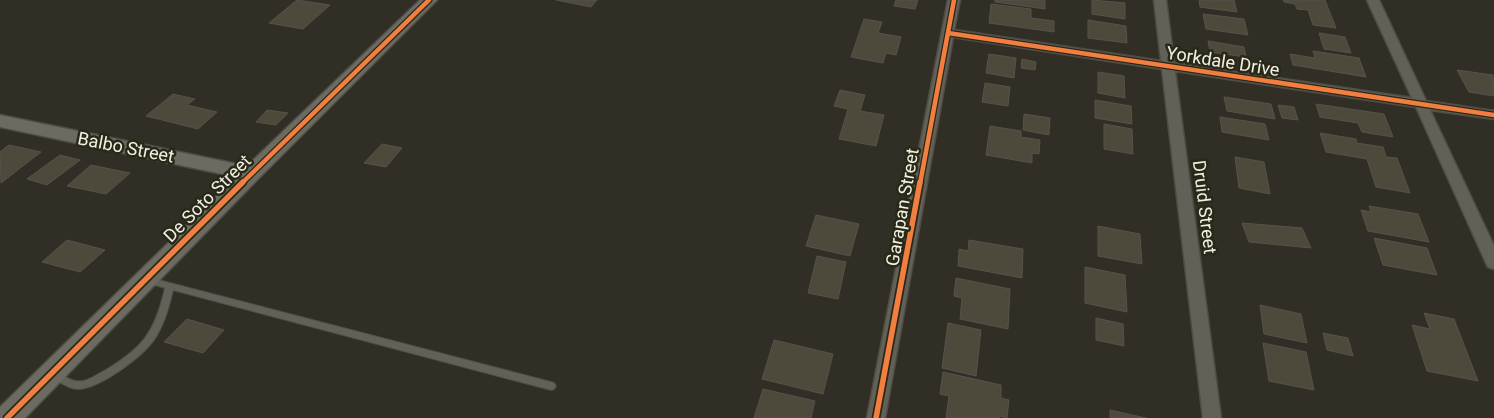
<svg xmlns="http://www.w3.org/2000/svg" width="1494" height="418" viewBox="0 0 1494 418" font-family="Roboto,sans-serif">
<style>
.building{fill:#4d4a3c;stroke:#55534c}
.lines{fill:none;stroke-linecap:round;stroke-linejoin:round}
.lane-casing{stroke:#4e4c45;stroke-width:2}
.street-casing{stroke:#4e4c45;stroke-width:3}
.secondary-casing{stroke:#4e4c45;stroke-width:3}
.lane{fill:#626158;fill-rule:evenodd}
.street{fill:#626158;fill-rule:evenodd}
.secondary{fill:#6c6b61;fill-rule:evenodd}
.cycleway-far1-casing{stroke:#2a2817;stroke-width:7}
.cycleway-casing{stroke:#2a2817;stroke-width:9}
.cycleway-far1{stroke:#f27e40;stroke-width:4.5}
.cycleway{stroke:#f27e40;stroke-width:5.5}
.labels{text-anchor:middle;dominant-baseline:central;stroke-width:5;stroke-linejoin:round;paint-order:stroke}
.street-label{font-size:18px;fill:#f1f0e5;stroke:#2a2817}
</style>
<rect width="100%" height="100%" fill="#302e25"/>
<path class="building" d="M 297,0 L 330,5 L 303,29 L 269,23 Z
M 556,0 L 597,0 L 591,7 Z
M 896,0 L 918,0 L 915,9 L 894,6 Z
M 995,0 L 1045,0 L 1045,9 L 995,2 Z
M 1092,0 L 1125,3 L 1125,19 L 1092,14 Z
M 1199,0 L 1234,0 L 1237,12 L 1200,7 Z
M 1283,0 L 1325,0 L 1336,28 L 1313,25 L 1308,10 L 1297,9 L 1295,4 L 1284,2 Z
M 991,4 L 1031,9 L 1031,18 L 1054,21 L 1054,32 L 989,23 Z
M 1203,14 L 1244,19 L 1248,35 L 1206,29 Z
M 864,19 L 882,22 L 878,33 L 901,37 L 896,55 L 886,53 L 883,63 L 851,57 Z
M 1088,20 L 1126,26 L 1127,43 L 1088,38 Z
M 1319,33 L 1345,37 L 1351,53 L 1324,49 Z
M 1208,41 L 1244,47 L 1246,57 L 1210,52 Z
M 1313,51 L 1359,58 L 1366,77 L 1293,65 L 1290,54 L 1315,58 Z
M 989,54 L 1016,58 L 1014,78 L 986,73 Z
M 1022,59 L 1036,62 L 1035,70 L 1021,68 Z
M 1457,70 L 1493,75 L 1494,96 L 1469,92 Z
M 1098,72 L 1124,76 L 1125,98 L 1098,93 Z
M 985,83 L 1010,87 L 1008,106 L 982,102 Z
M 840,90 L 865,95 L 860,111 L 884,115 L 876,146 L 839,139 L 848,109 L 834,106 Z
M 173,94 L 195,99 L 187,105 L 217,112 L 198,129 L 146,116 Z
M 1224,97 L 1271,104 L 1275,119 L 1227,111 Z
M 1095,100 L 1131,106 L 1132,124 L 1095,118 Z
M 1316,104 L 1384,114 L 1393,137 L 1362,132 L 1358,123 L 1320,117 Z
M 1278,105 L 1294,107 L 1298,120 L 1282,118 Z
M 267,110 L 288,113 L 276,125 L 256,122 Z
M 1024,114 L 1050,118 L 1049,135 L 1023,130 Z
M 1220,117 L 1265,124 L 1269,140 L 1222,132 Z
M 1104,124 L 1132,129 L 1133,154 L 1104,149 Z
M 990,126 L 1021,131 L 1021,137 L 1040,140 L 1039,154 L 1032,153 L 1032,163 L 986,155 Z
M 1320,133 L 1356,139 L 1357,143 L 1383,147 L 1386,157 L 1397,158 L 1410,193 L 1376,187 L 1367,159 L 1326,152 Z
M 382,144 L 402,148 L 386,167 L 364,163 Z
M 9,145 L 41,152 L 1,183 L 0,152 Z
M 60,155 L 80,160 L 47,185 L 27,179 Z
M 1235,157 L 1264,162 L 1270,194 L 1239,188 Z
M 91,165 L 130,173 L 106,194 L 67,186 Z
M 1369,206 L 1418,214 L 1429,242 L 1368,231 L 1361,210 L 1371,212 Z
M 816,215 L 859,224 L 850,256 L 806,246 Z
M 1242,223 L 1302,228 L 1311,248 L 1249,242 Z
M 1098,226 L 1140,234 L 1142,264 L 1098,256 Z
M 1374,238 L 1427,248 L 1437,275 L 1383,265 Z
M 67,240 L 105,250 L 80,272 L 42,262 Z
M 969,240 L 1023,249 L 1022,278 L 958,266 L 959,249 L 968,251 Z
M 817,256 L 846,262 L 838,299 L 808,293 Z
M 1085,267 L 1125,275 L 1127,312 L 1085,303 Z
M 956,278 L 1010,289 L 1008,329 L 960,319 L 962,298 L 954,296 Z
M 1260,305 L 1301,314 L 1307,343 L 1264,334 Z
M 1424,313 L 1454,319 L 1478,381 L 1427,371 L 1412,325 L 1430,329 Z
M 1096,318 L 1123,324 L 1124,346 L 1096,340 Z
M 187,319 L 224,330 L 203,353 L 164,342 Z
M 948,323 L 981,330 L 976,376 L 942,368 Z
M 1323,333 L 1348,338 L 1353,356 L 1327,350 Z
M 774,340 L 833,354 L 823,394 L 762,379 Z
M 1263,343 L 1306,352 L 1314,390 L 1269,381 Z
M 943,372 L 1001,385 L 1001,398 L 1009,400 L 1007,418 L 999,416 L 999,418 L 946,418 L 949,396 L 940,394 Z
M 763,389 L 815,401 L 811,418 L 754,418 Z
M 1110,410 L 1146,418 L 1110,418 Z"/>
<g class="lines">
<defs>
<path id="lane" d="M 147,277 L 551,382 L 554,383 L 556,386 L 554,389 L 551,390 L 173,290 C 169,308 164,325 154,340 C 142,357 98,390 77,389 C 71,389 65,385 59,382 C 55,380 53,379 51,375 L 52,372 L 55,371 C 62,374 68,380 76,381 C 86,383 96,375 104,371 C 143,348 155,332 165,288 L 144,282 L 143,280 L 144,278 Z"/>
<path id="street" d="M 948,0 L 960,0 L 954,30 L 1161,61 L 1154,0 L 1166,0 L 1174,63 L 1412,98 L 1367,0 L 1379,0 L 1426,101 L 1494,111 L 1494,119 L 1430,110 L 1494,246 L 1494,269 L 1488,267 L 1486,263 L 1416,107 L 1175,71 L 1221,418 L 1203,418 L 1162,69 L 953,37 L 885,418 L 867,418 Z"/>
<path id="secondary" d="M 420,0 L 437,0 L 258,179 L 25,418 L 0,418 L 0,407 L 236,177 L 0,127 L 0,115 L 247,166 Z"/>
</defs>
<use href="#lane" class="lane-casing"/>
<use href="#street" class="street-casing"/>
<use href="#secondary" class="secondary-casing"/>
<use href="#lane" class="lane"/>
<use href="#street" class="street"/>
<use href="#secondary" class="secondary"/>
<defs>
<path id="cycleway-far1" d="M 948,33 L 1494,115
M 241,184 L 429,0
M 920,184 L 954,0"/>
<path id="cycleway" d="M 7,418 L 243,182
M 876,418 L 920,182"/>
</defs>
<use href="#cycleway-far1" class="cycleway-far1-casing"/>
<use href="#cycleway" class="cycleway-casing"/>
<use href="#cycleway-far1" class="cycleway-far1"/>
<use href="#cycleway" class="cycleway"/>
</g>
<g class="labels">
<g class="street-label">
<text transform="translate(1223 61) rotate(9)">Yorkdale Drive</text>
<text transform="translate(126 147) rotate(11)">Balbo Street</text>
<text transform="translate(207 198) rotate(-45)">De Soto Street</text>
<text transform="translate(902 207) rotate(-80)">Garapan Street</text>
<text transform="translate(1205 207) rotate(83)">Druid Street</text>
</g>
</g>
</svg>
